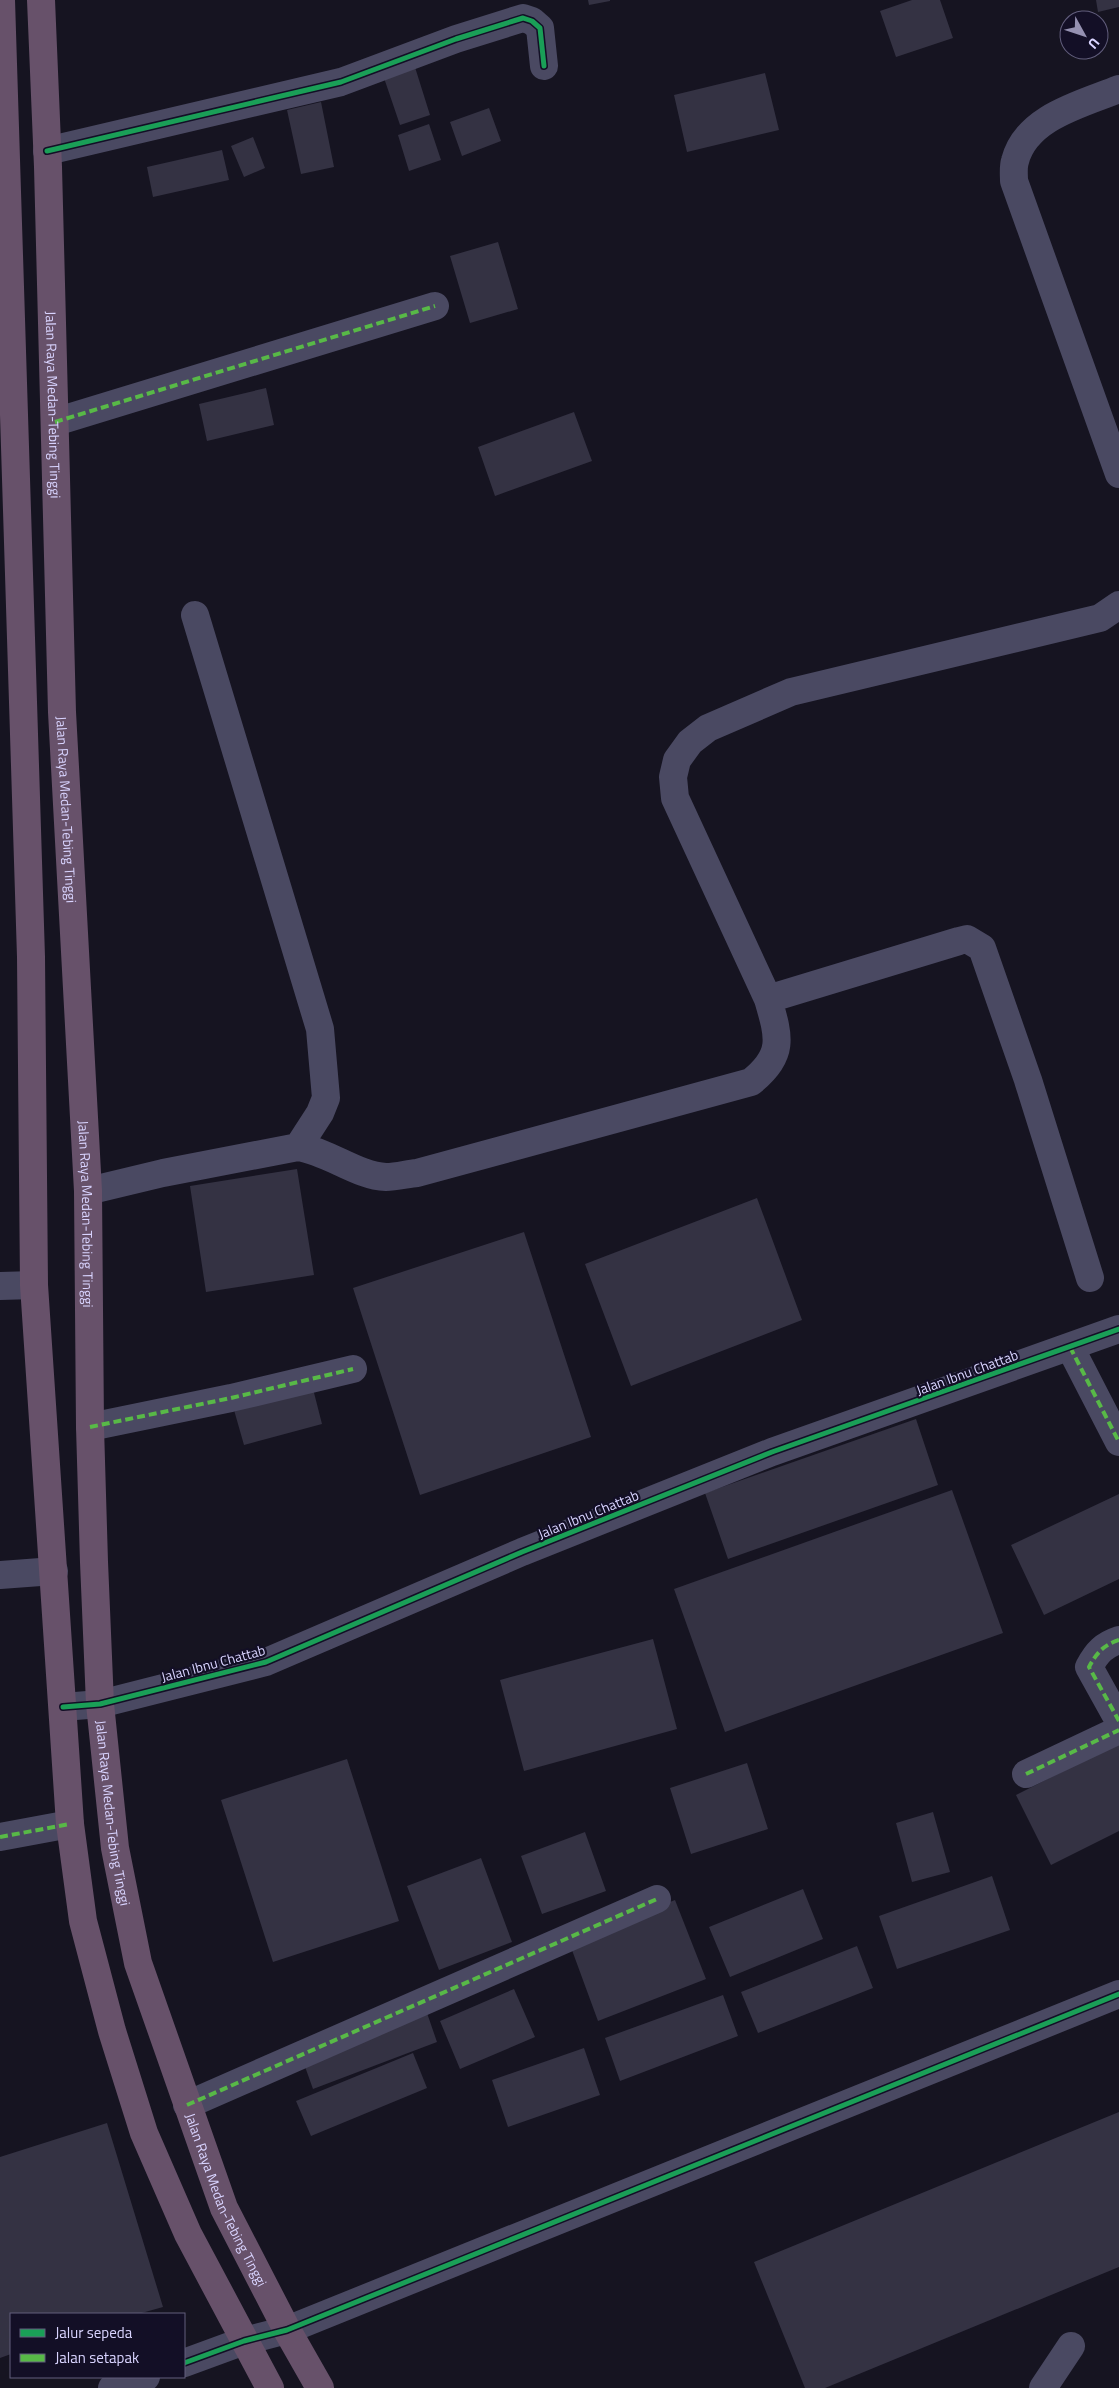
<svg xmlns="http://www.w3.org/2000/svg" width="1119" height="2388" viewBox="0 0 1119 2388" font-family="'Titillium Web',sans-serif">
<style>
.building{fill:#343243}
.lines{fill:none;stroke-linecap:round;stroke-linejoin:round}
.minor{stroke:#4a4962;stroke-width:28}
.highway{stroke:#67516a;stroke-width:28}
.quiet{stroke:#58b947;stroke-width:4;stroke-dasharray:8 4;stroke-linecap:butt}
.cycleway-casing{stroke:#130f26;stroke-width:8}
.cycleway{stroke:#1a9f57;stroke-width:5}
.labels{text-anchor:middle;dominant-baseline:central;stroke-width:4.5;stroke-linejoin:round;paint-order:stroke}
.street-label{font-size:14px;fill:#d9d4ff;stroke:#130f26}
</style>
<rect width="100%" height="100%" fill="#161421"/>
<path class="building" d="M 588,0 L 610,0 L 610,1 L 589,5 Z
M 912,0 L 940,0 L 953,38 L 896,57 L 880,11 Z
M 1096,0 L 1119,0 L 1119,7 L 1098,12 Z
M 414,64 L 430,115 L 400,125 L 383,75 Z
M 765,73 L 779,130 L 687,152 L 674,95 Z
M 321,102 L 334,167 L 301,174 L 287,110 Z
M 489,108 L 501,141 L 462,156 L 450,122 Z
M 429,124 L 441,160 L 409,171 L 398,135 Z
M 253,137 L 265,168 L 244,177 L 231,146 Z
M 222,150 L 229,180 L 153,197 L 147,167 Z
M 498,242 L 518,309 L 470,323 L 450,256 Z
M 266,388 L 274,425 L 207,441 L 199,404 Z
M 574,412 L 592,461 L 495,496 L 478,447 Z
M 297,1169 L 314,1275 L 206,1292 L 190,1186 Z
M 757,1198 L 802,1320 L 631,1386 L 585,1264 Z
M 524,1232 L 591,1437 L 420,1495 L 353,1288 Z
M 311,1381 L 322,1424 L 244,1445 L 232,1403 Z
M 916,1419 L 938,1485 L 728,1559 L 705,1493 Z
M 952,1490 L 1003,1633 L 725,1732 L 674,1589 Z
M 1119,1494 L 1119,1579 L 1044,1615 L 1011,1545 Z
M 653,1639 L 677,1729 L 524,1771 L 500,1680 Z
M 1119,1743 L 1119,1831 L 1051,1865 L 1016,1795 Z
M 347,1759 L 399,1921 L 273,1962 L 221,1800 Z
M 747,1763 L 768,1829 L 691,1854 L 670,1788 Z
M 933,1812 L 950,1872 L 912,1882 L 896,1823 Z
M 585,1832 L 606,1891 L 542,1914 L 521,1856 Z
M 481,1858 L 512,1942 L 439,1970 L 407,1886 Z
M 992,1876 L 1010,1930 L 897,1969 L 879,1916 Z
M 803,1889 L 823,1939 L 730,1977 L 709,1927 Z
M 675,1900 L 706,1979 L 598,2021 L 569,1942 Z
M 857,1946 L 873,1988 L 758,2033 L 741,1992 Z
M 514,1989 L 535,2037 L 460,2069 L 440,2021 Z
M 723,1995 L 738,2036 L 620,2081 L 605,2038 Z
M 427,2013 L 437,2042 L 313,2089 L 303,2061 Z
M 584,2048 L 600,2095 L 508,2127 L 492,2080 Z
M 413,2053 L 427,2088 L 311,2136 L 296,2101 Z
M 1119,2112 L 1119,2267 L 825,2388 L 805,2388 L 754,2262 Z
M 107,2123 L 163,2307 L 138,2314 L 11,2314 L 11,2354 L 0,2358 L 0,2157 Z"/>
<g class="lines">
<path class="minor" d="M 1119,89 C 1082,104 1026,117 1015,161 C 1013,167 1014,175 1014,181 L 1119,474
M 47,151 L 341,82 L 456,39 L 523,18 L 532,21 L 540,28 L 544,66
M 55,422 L 435,306
M 195,615 L 320,1029 L 326,1098 L 320,1113 L 298,1147
M 768,999 L 959,941 L 967,939 L 982,948 L 1028,1080 L 1090,1278
M 88,1191 L 163,1173 L 298,1147 C 328,1151 357,1176 386,1177 C 396,1177 407,1174 417,1173 L 751,1082 C 785,1055 779,1037 768,999 L 675,798 L 673,777 L 677,760 L 690,742 L 708,728 L 791,692 L 1100,618 L 1119,605
M 0,1286 L 34,1285
M 1070,1347 L 1119,1442
M 90,1427 L 231,1398 L 353,1369
M 0,1575 L 54,1571
M 1119,1640 C 1104,1645 1097,1652 1089,1667 L 1119,1721
M 63,1707 L 100,1704 L 266,1662 L 522,1552 L 772,1452 L 1119,1329
M 1026,1774 L 1119,1730
M 0,1837 L 70,1824
M 187,2105 L 657,1899
M 184,2363 L 244,2341 L 287,2330 L 1119,1994
M 112,2388 L 146,2377
M 1043,2388 L 1071,2346"/>
<g class="highway">
<path d="M 1,0 L 31,957 L 34,1285 L 70,1824 L 83,1921 L 112,2031 L 144,2133 L 188,2234 L 270,2388"/>
<path id="s1" d="M 41,0 L 48,167 L 62,712 L 88,1191 L 90,1427 L 94,1562 L 100,1704 L 115,1848 L 138,1963 L 224,2208 L 287,2330 L 320,2388"/>
</g>
<path class="quiet" d="M 55,422 L 435,306
M 1070,1347 L 1119,1442
M 90,1427 L 231,1398 L 353,1369
M 1119,1640 C 1104,1645 1097,1652 1089,1667 L 1119,1721
M 1026,1774 L 1119,1730
M 0,1837 L 70,1824
M 187,2105 L 657,1899"/>
<defs>
<path id="cycleway" d="M 47,151 L 341,82 L 456,39 L 523,18 L 532,21 L 540,28 L 544,66
M 63,1707 L 100,1704 L 266,1662 L 522,1552 L 772,1452 L 1119,1329
M 184,2363 L 244,2341 L 287,2330 L 1119,1994"/>
</defs>
<use href="#cycleway" class="cycleway-casing"/>
<use href="#cycleway" class="cycleway"/>
</g>
<g class="labels">
<g class="street-label">
<text stroke="none"><textPath href="#s1" startOffset="405">Jalan Raya Medan-Tebing Tinggi</textPath></text>
<text stroke="none"><textPath href="#s1" startOffset="810">Jalan Raya Medan-Tebing Tinggi</textPath></text>
<text stroke="none"><textPath href="#s1" startOffset="1215">Jalan Raya Medan-Tebing Tinggi</textPath></text>
<text transform="translate(967 1372) rotate(-20)">Jalan Ibnu Chattab</text>
<text transform="translate(588 1514) rotate(-22)">Jalan Ibnu Chattab</text>
<text transform="translate(213 1663) rotate(-15)">Jalan Ibnu Chattab</text>
<text stroke="none"><textPath href="#s1" startOffset="1815">Jalan Raya Medan-Tebing Tinggi</textPath></text>
<text stroke="none"><textPath href="#s1" startOffset="2220">Jalan Raya Medan-Tebing Tinggi</textPath></text>
</g>
</g>
<rect x="10" y="2313" width="175" height="65" fill="#130f26" stroke="#625e7d"/>
<rect x="20" y="2329" width="25" height="8" fill="#1a9f57" stroke="#625e7d"/>
<text x="55" y="2338" font-size="15" fill="#d9d4ff">Jalur sepeda</text>
<rect x="20" y="2354" width="25" height="8" fill="#58b947" stroke="#625e7d"/>
<text x="55" y="2363" font-size="15" fill="#d9d4ff">Jalan setapak</text>
<g transform="translate(1084 35) rotate(130)"><circle r="24" fill="#130f26" stroke="#625e7d"/>
<path d="M0-4L9 19L0 12L-9 19Z" fill="#9591b1"/>
<text y="-8" font-size="14" font-weight="bold" text-anchor="middle" fill="#d9d4ff">U</text>
</g>
</svg>
